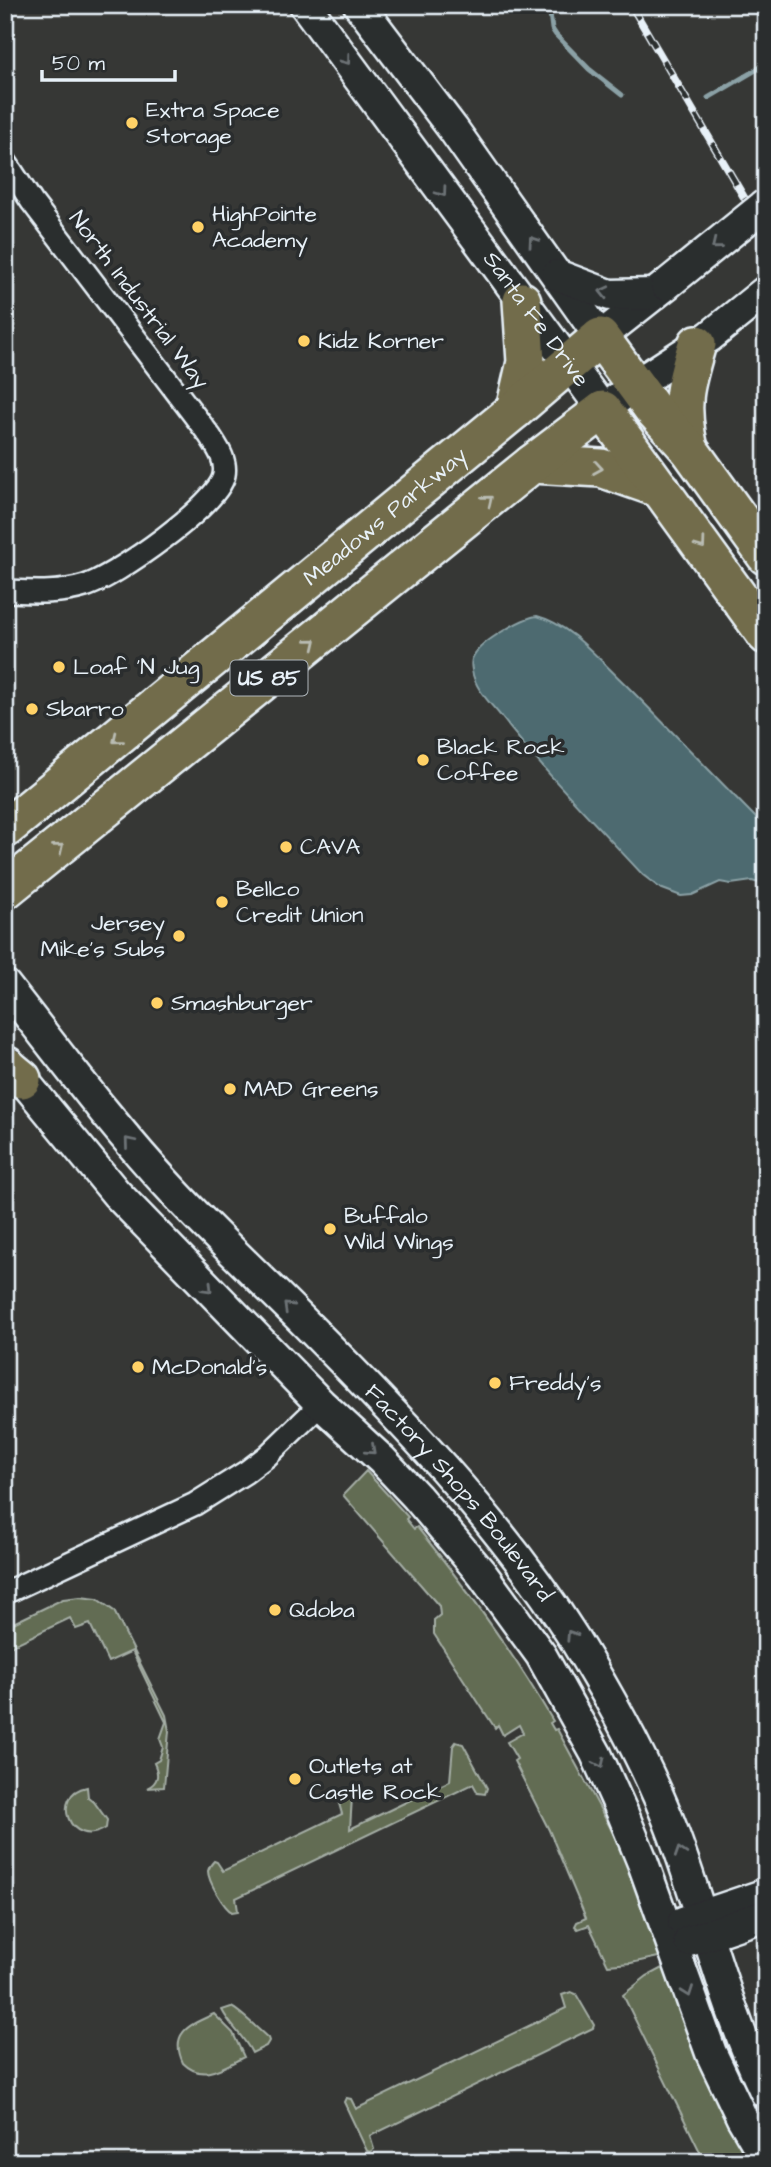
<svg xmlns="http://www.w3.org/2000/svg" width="771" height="2167" viewBox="0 0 771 2167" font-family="'Architects Daughter',sans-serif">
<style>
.green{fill:#626c53;stroke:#a5aea6;stroke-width:2}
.water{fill:#4d6b6f;stroke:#8ba1a6;stroke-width:2}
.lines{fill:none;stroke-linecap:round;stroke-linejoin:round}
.stream{stroke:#8ba1a6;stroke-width:5}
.street-casing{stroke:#e8f1f8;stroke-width:26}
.secondary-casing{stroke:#e8f1f8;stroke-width:35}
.highway-casing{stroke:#e8f1f8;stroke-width:42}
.street{stroke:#2a2d2e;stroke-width:21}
.secondary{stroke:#2a2d2e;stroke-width:30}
.highway{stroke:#726c4b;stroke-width:37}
.rail-casing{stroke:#e8f1f8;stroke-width:8}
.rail{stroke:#2a2d2e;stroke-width:5;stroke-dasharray:16;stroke-linecap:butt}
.secondary-bridge-casing{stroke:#e8f1f8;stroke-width:35;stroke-linecap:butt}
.secondary-bridge{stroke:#2a2d2e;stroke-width:30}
.oneway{stroke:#6c7275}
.oneway2{stroke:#b9bcb3}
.poi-dot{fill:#ffd166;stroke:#2a2d2e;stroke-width:2.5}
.labels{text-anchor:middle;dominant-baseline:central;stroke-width:7;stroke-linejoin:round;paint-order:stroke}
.shield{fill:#2a2d2e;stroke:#afb6bb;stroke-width:2}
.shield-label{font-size:21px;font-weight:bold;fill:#e8f1f8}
.poi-label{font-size:23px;fill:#e8f1f8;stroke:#2a2d2e;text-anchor:start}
.street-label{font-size:23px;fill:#e8f1f8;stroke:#2a2d2e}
</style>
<rect width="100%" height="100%" fill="#363735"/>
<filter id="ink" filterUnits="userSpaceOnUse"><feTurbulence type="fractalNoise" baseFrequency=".0143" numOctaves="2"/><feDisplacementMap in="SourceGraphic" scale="14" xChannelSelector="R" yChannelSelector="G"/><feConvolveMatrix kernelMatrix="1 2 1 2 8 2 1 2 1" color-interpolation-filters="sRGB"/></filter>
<g filter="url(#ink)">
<path class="green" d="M 366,1471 L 408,1517 L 406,1519 L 414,1529 L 417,1527 C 467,1589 513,1652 553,1721 L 550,1723 L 554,1730 L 557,1729 L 610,1827 L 629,1868 L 663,1956 L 631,1963 L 608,1965 L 589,1925 L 578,1929 L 575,1926 L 577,1922 L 586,1918 L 549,1830 L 514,1761 L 517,1759 L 507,1742 L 523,1733 L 519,1725 L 503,1735 L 498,1725 L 495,1728 L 434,1634 L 434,1620 L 440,1615 L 439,1606 L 343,1495 Z
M 80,1597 L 97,1599 L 114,1611 L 166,1715 L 169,1731 L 164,1787 L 147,1788 C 159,1782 159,1774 154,1763 L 159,1760 L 163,1747 L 160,1739 L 166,1722 L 132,1651 L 108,1662 L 90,1624 L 76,1629 L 70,1618 L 5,1649 L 5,1627 L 63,1599 Z
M 456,1742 L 463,1744 L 487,1788 L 485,1794 L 478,1793 L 473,1784 L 236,1898 L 238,1911 L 232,1912 C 224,1908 208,1881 208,1871 C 209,1867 211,1864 214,1861 L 217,1862 L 223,1871 L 342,1814 L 338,1800 L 346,1795 L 352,1797 L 350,1829 L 450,1781 L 453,1746 Z
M 87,1787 L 88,1797 L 94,1802 L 107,1820 L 106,1828 C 70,1851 49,1794 87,1787 Z
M 666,1966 L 751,2162 L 705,2162 L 623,1995 L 647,1976 Z
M 571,1992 L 576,1994 L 594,2025 L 593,2028 L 370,2136 L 374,2149 L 370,2152 L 367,2151 L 344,2102 L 346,2098 L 351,2099 L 356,2109 L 566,2008 L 562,1995 Z
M 231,2007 C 238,2009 259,2030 268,2038 L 269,2041 L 266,2046 L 252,2053 C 243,2035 230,2026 222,2010 Z
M 214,2014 L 233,2033 L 244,2057 C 223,2067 203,2083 183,2063 C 169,2032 190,2025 214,2014 Z"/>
<path class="water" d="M 537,616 C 572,625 600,661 626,685 C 673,732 719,781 766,828 L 766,885 L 752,881 L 731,884 L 720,882 L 692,895 L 681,896 L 660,888 L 643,875 C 594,822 544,772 500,715 C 489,702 474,687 472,670 C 471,665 471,659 474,655 C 482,641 522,618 537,616 Z"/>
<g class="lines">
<path class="stream" d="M 549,5 L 552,29 L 556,35 L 589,69 L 622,95
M 766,45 L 766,49
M 708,98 L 766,64"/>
<defs>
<path id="street" d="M 5,161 L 32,202 L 210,436 C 217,447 227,460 224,475 C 219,504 115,577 85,586 C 59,594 32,592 5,591
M 5,1593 L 195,1504 L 246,1472 L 267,1456 L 321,1404"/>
<g id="secondary">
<path id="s1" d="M 305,5 L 603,410 L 635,385 L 709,337 L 766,291"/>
<path d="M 359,5 L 453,129 L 600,337 L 666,285"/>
<path d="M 557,275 L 610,295 L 654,294"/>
<path id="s2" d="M 5,985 C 60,1055 113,1127 174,1192 C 213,1234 255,1273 295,1313 C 397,1415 498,1518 575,1640 C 613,1702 649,1767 674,1835 C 706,1921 726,2010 766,2093"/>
<path d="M 9,1063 L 116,1193 L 321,1404 L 382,1460 L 417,1497 L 482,1574 L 541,1655 L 596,1754 L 623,1814 L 643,1863 L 711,2053 L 742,2118 L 766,2159"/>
<path d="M 683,1922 L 766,1894"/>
<path d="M 689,1941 L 766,1915"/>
</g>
<g id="highway">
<path d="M 515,410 L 526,362 L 522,301"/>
<path d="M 689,449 C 679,404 684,387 697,344"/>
<path d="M 532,464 L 601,468 L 661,489"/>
<path id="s3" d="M 5,829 L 515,410 L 600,337 L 652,408 L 689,449 L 766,556"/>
<path d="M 5,890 L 532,464 L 603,410 L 766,635"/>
<path d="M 5,1065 L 22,1079"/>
</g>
</defs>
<use href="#street" class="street-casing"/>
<use href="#secondary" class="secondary-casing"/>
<use href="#highway" class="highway-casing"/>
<use href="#street" class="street"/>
<use href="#secondary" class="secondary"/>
<use href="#highway" class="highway"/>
<defs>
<path id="rail" d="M 631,5 L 745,199
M 765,232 L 766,233"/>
</defs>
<use href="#rail" class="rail-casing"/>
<use href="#rail" class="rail"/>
<defs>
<path id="secondary-bridge" d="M 666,285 L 766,204"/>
</defs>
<use href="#secondary-bridge" class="secondary-bridge-casing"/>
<use href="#secondary-bridge" class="secondary-bridge"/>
</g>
<defs><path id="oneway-chevron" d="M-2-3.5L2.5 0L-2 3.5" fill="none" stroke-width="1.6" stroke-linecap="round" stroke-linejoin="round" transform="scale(1.75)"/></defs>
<g class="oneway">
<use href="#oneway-chevron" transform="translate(346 60) rotate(53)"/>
<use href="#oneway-chevron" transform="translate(442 192) rotate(54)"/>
<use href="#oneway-chevron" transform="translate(533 241) rotate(-125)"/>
<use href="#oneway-chevron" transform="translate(716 245) rotate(141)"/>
<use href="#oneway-chevron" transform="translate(604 292) rotate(-167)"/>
<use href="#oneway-chevron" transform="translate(129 1142) rotate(-130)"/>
<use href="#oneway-chevron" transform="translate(208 1288) rotate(46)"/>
<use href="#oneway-chevron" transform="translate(288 1307) rotate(-136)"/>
<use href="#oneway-chevron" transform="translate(371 1450) rotate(42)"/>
<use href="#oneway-chevron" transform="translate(571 1635) rotate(-123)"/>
<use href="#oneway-chevron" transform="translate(600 1763) rotate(65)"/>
<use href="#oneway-chevron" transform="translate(680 1852) rotate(-108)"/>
<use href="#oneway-chevron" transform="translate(688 1992) rotate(70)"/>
</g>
<g class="oneway2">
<use href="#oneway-chevron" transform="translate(598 468) rotate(9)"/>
<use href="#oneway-chevron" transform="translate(488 500) rotate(-39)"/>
<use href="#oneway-chevron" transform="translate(701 544) rotate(54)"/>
<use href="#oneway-chevron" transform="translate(312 643) rotate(-39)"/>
<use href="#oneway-chevron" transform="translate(117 739) rotate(141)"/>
<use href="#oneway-chevron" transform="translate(59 848) rotate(-39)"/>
</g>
</g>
<g class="poi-dot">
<circle cx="132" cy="123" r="7"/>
<circle cx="198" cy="227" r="7"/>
<circle cx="304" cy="341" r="7"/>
<circle cx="59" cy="667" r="7"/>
<circle cx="32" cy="709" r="7"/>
<circle cx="423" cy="760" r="7"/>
<circle cx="286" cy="847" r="7"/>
<circle cx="222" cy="902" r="7"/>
<circle cx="179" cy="936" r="7"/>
<circle cx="157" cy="1003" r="7"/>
<circle cx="230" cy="1089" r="7"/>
<circle cx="330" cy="1229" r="7"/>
<circle cx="138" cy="1367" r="7"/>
<circle cx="495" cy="1383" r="7"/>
<circle cx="275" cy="1610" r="7"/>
<circle cx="295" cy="1779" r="7"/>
</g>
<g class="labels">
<rect class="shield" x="230.5" y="660.5" width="77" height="35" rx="5"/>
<g class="shield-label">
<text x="269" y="678">US 85</text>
</g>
<g class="poi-label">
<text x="146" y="110">Extra Space<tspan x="146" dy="26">Storage</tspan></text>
<text x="212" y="214">HighPointe<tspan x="212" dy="26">Academy</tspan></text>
<text x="318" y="341">Kidz Korner</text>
<text x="73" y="667">Loaf 'N Jug</text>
<text x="46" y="709">Sbarro</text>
<text x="437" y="747">Black Rock<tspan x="437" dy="26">Coffee</tspan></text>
<text x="300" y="847">CAVA</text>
<text x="236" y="889">Bellco<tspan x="236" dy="26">Credit Union</tspan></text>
<text x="165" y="923" text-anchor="end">Jersey<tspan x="165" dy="26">Mike's Subs</tspan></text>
<text x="171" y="1003">Smashburger</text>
<text x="244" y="1089">MAD Greens</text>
<text x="344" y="1216">Buffalo<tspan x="344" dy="26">Wild Wings</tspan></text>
<text x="152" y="1367">McDonald's</text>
<text x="509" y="1383">Freddy's</text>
<text x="289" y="1610">Qdoba</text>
<text x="309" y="1766">Outlets at<tspan x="309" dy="26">Castle Rock</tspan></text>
</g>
<g class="street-label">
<text transform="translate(139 300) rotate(53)">North Industrial Way</text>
<text stroke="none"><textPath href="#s1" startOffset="390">Santa Fe Drive</textPath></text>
<text stroke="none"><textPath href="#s3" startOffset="492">Meadows Parkway</textPath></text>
<text stroke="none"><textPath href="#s2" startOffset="682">Factory Shops Boulevard</textPath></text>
</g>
</g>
<rect width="771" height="2167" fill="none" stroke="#2a2d2e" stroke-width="28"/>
<rect x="14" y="14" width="743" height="2139" fill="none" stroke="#e8f1f8" stroke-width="2.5" filter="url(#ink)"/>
<path d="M42 70v10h133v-10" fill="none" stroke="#e8f1f8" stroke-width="3.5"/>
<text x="52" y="70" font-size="21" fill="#e8f1f8" stroke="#2a2d2e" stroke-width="5" paint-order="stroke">50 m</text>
</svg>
